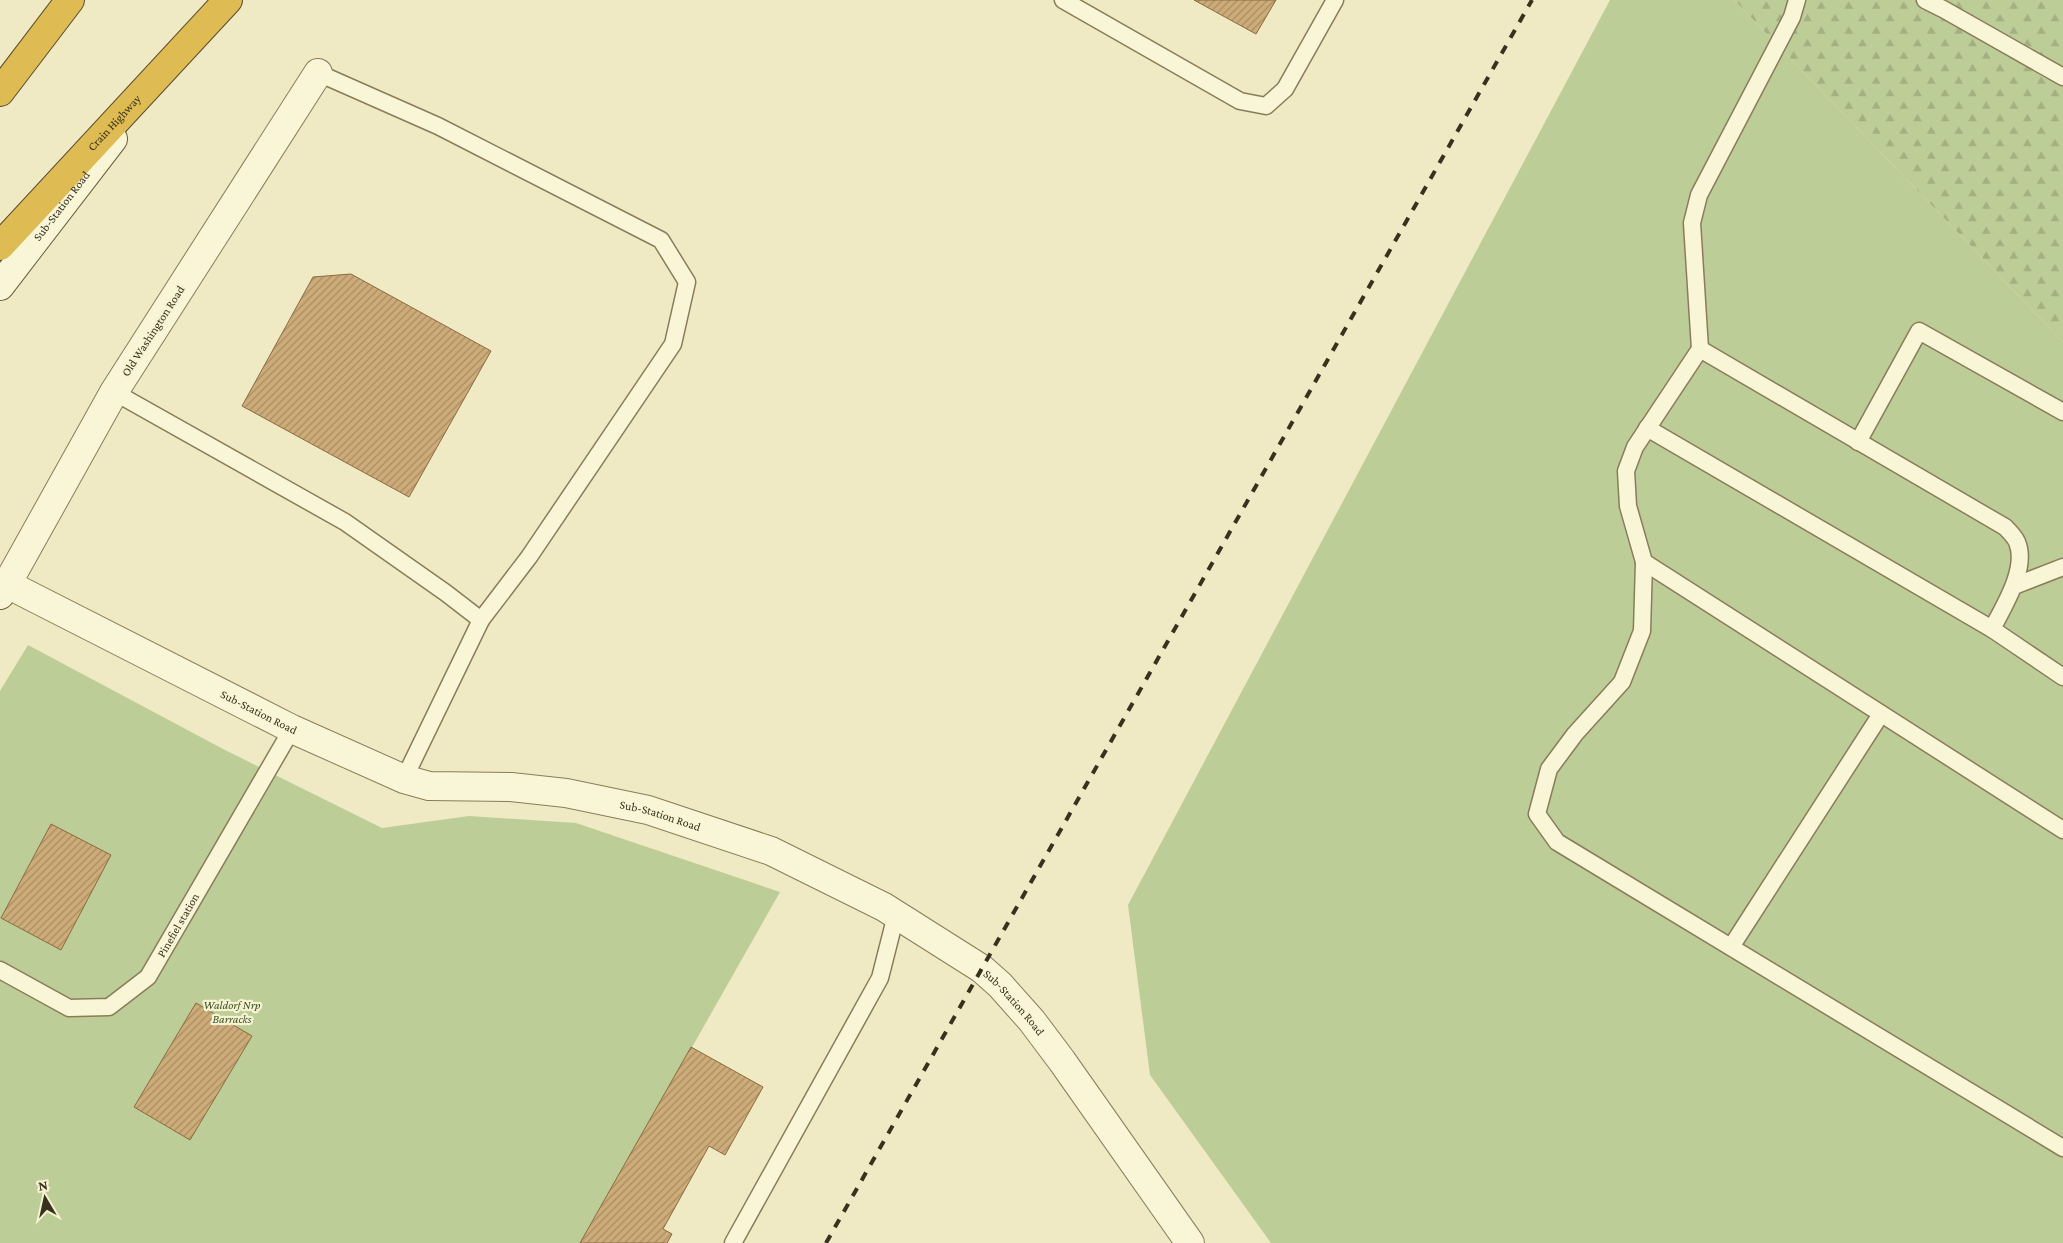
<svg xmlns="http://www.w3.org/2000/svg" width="2063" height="1243" viewBox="0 0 2063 1243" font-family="'Crimson Pro',serif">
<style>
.forest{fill:url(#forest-firs)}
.park{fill:#bdcd97}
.building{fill:url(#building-hatch);stroke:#896b3f}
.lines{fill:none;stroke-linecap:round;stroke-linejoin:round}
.lane-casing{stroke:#8a7c5a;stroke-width:19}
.street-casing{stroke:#8a7c5a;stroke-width:30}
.secondary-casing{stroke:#6b5d3d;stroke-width:30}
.highway-casing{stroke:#57492e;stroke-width:30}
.lane{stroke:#f9f6d7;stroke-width:16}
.street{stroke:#f9f6d7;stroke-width:28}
.secondary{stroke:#f9f6d7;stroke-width:28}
.highway{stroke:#dfbc53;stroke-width:28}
.rail{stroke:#39301e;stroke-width:4;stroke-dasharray:9 9;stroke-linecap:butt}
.labels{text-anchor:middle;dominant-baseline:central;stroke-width:4.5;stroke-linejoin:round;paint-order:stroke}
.street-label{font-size:12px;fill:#39301e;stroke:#f6f3d3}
.park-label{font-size:12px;font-style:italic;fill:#405624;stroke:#f6f3d3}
</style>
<defs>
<pattern id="forest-firs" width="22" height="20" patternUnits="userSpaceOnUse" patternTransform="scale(1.25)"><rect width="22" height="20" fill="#bdcd97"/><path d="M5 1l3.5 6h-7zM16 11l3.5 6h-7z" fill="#a3b082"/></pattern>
<pattern id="building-hatch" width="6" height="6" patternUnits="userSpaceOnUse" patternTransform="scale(1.25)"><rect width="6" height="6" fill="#ceac79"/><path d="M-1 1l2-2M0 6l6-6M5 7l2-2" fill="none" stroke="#a88c63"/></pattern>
</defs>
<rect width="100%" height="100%" fill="#efeac3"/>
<path class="forest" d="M 1734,0 L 2063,0 L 2063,342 Z"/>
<path class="park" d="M 1610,0 L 1734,0 L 2063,342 L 2063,1243 L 1271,1243 L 1150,1075 L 1128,905 Z
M 28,645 L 225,750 L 382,828 L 469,816 L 576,823 L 780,892 L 581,1243 L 0,1243 L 0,691 Z"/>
<path class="building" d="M 1194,0 L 1276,0 L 1256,34 Z
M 351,274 L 491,351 L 409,497 L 242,406 L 313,277 Z
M 51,824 L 111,855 L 61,950 L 1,918 Z
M 196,1003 L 252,1036 L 190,1140 L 134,1107 Z
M 691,1047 L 763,1087 L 725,1155 L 709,1146 L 663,1229 L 672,1234 L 667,1243 L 580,1243 Z"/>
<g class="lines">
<defs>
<g id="lane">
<path d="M 1063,0 L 1240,101 L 1266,106 L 1285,89 L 1335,0"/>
<path d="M 1797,0 L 1792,17 L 1699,195 L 1692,223 L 1700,349 L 1635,447 L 1626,471 L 1628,506 L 1644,562 L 2063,830"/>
<path d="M 1925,0 L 1943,9 L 2063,77"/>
<path d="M 318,73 L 438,126 L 661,240 L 687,282 L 673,344 L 529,557 L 481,620"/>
<path d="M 1700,349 L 2005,527 C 2009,531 2015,537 2017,542 C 2028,568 2004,606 1992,629 L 2063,677"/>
<path d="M 114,392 L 345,522 L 446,593 L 481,620 L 404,779"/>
<path d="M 1647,428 L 1992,629"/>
<path d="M 1858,442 L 1919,331 L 2063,412"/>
<path d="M 1644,562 L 1642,631 L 1622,682 L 1575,734 L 1549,769 L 1537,814 L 1557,842 L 2063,1148"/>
<path d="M 2014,586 L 2063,567"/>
<path d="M 1731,947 L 1881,714"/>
<path id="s1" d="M 0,970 L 69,1008 L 109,1007 L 148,977 L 292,729"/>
<path d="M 733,1243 L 880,978 L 896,915"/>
</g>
<g id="street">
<path id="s2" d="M 318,73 L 114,392 L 7,584 L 292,729 L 404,779 L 429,786 L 511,787 L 566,793 L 648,810 L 771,851 L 884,907 L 982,969 L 1000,985 L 1032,1021 L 1062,1061 L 1190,1243"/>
</g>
<g id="secondary">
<path id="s3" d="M 0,286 L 113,139"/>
<path d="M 0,595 L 7,584"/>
</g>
<g id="highway">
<path d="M 0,92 L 70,0"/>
<path id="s4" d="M 0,246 L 228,0"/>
</g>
</defs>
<use href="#lane" class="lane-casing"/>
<use href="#street" class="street-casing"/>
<use href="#secondary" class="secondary-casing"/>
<use href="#highway" class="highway-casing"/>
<use href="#lane" class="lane"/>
<use href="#street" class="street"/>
<use href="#secondary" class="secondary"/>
<use href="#highway" class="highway"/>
<path class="rail" d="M 826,1243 L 1532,0"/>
</g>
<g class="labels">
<g class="street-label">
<text stroke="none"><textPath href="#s4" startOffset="168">Crain Highway</textPath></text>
<text stroke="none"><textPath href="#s3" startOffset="101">Sub-Station Road</textPath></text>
<text transform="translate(153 331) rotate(-57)">Old Washington Road</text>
<text stroke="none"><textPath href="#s2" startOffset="881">Sub-Station Road</textPath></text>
<text stroke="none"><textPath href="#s2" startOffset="1301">Sub-Station Road</textPath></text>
<text stroke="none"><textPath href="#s1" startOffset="228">Pinefiel station</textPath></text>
<text stroke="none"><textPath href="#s2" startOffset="1706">Sub-Station Road</textPath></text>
</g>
<g class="park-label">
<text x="232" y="1005">Waldorf Nrp<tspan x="232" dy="14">Barracks</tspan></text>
</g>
</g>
<g transform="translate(45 1198) rotate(351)" stroke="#f6f3d3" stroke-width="4" paint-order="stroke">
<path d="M0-4L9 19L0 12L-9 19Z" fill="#39301e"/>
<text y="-8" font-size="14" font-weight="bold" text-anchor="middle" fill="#39301e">N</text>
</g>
</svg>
